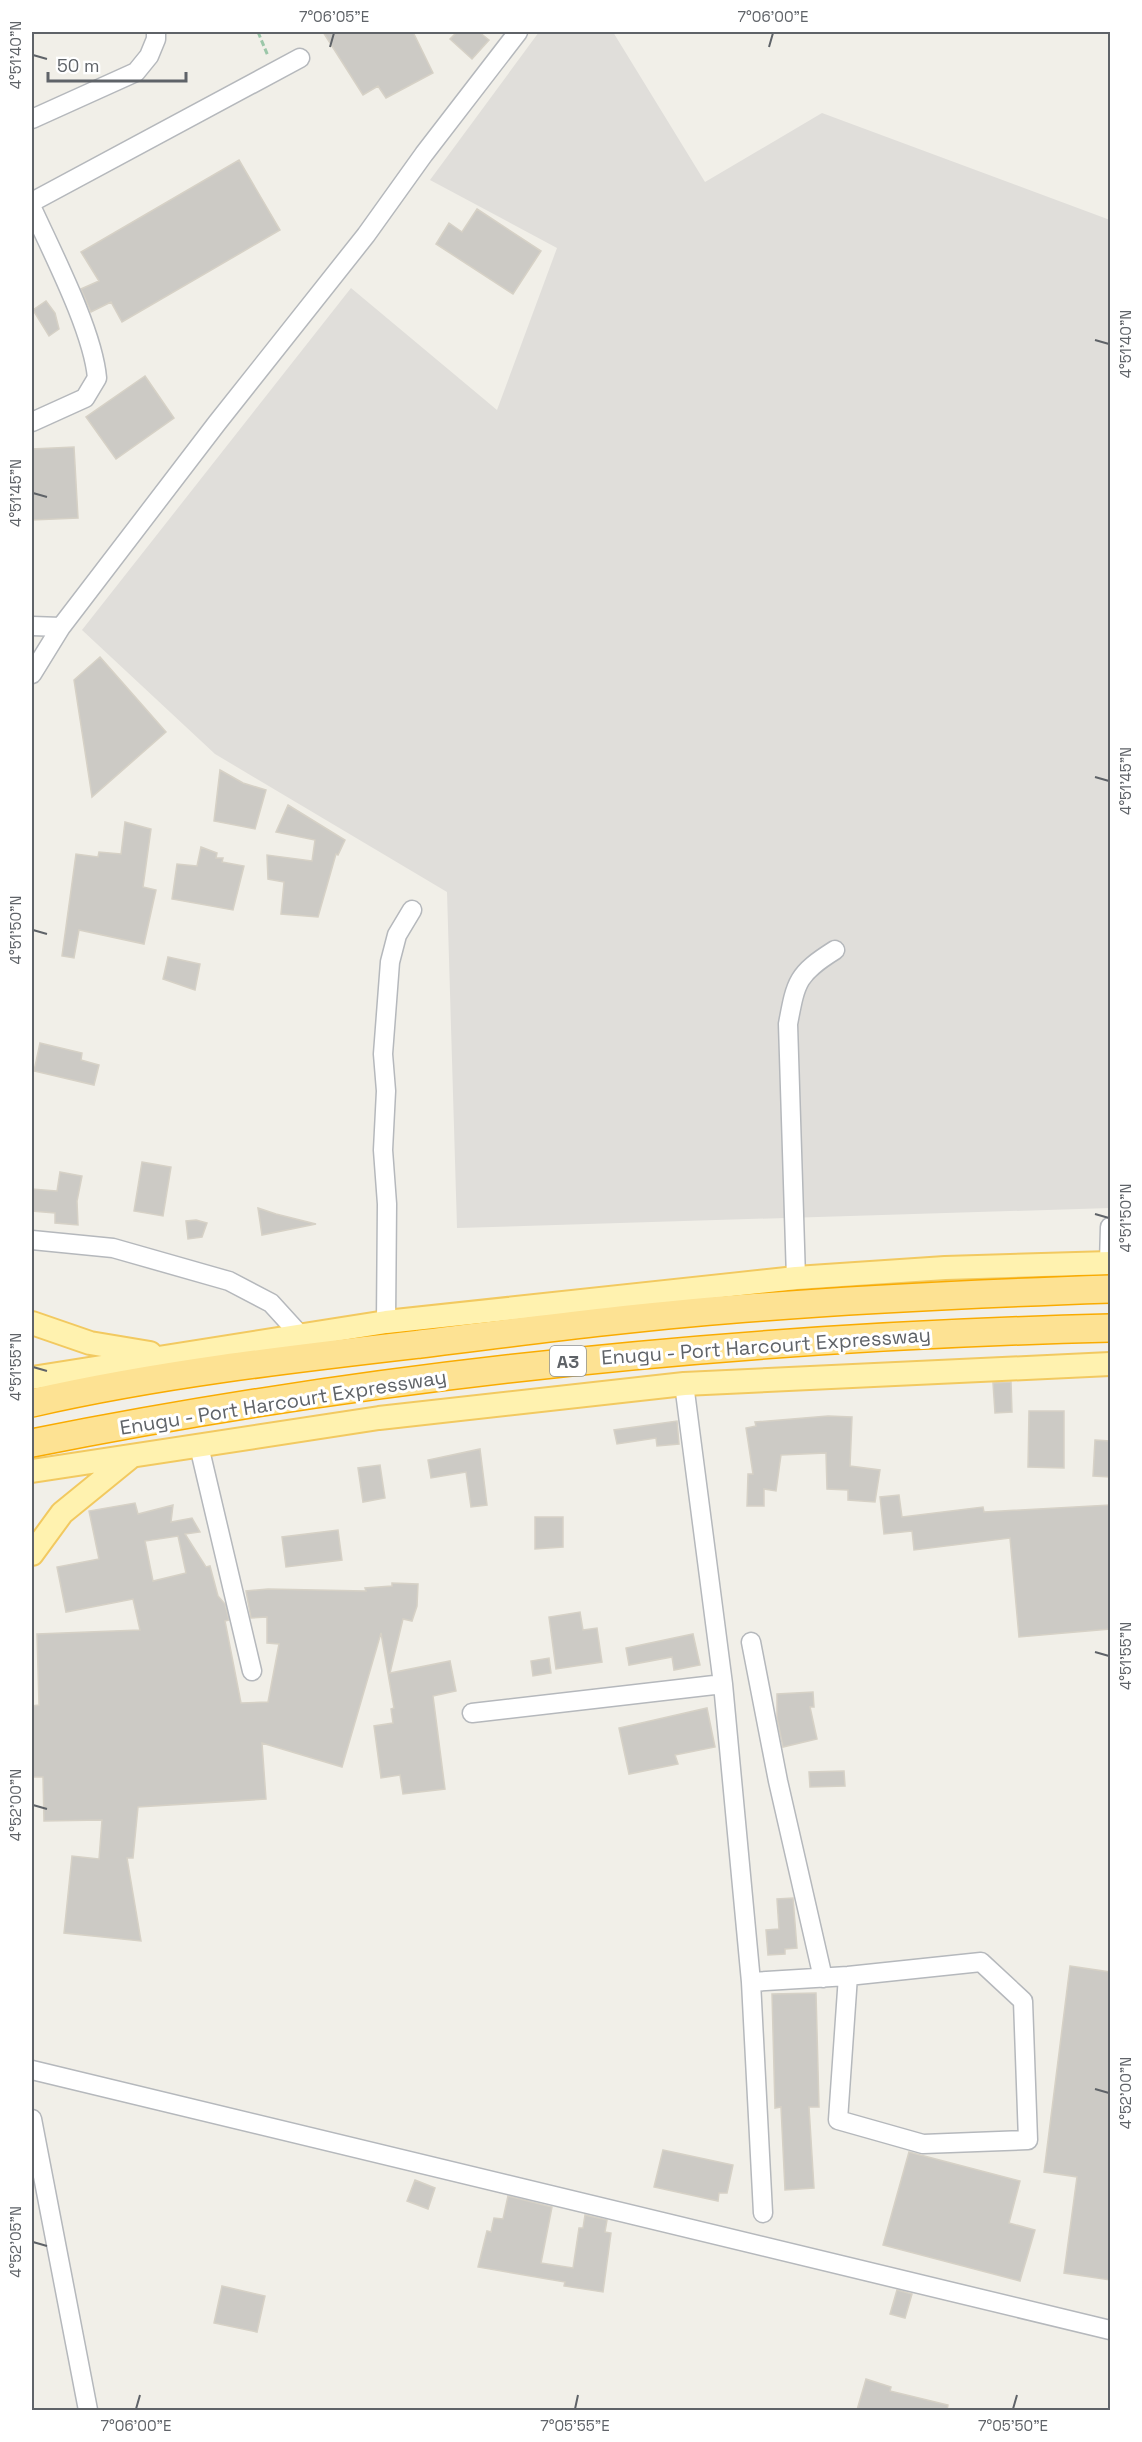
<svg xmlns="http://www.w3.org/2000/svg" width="1142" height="2442" viewBox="0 0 1142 2442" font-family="'Space Grotesk',sans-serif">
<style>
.industrial{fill:#e0deda}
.building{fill:#cccac5;stroke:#d6d1c6;stroke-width:1.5;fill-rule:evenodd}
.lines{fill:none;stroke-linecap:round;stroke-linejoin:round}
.minor-casing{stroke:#b5b8bc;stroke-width:21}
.major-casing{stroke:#f2c960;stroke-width:26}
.highway-casing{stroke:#f9ab00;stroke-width:30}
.path{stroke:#9cc7a9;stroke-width:3;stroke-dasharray:6 3;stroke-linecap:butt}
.minor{stroke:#fff;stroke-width:18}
.major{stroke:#fff2af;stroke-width:22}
.highway{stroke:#fde293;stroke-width:27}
.ticks{fill:none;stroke:#5f6368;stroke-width:2}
.labels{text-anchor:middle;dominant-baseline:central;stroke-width:6;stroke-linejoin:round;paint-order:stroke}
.shield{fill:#fff;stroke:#8f9295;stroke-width:1.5}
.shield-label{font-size:18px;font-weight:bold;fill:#5f6368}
.street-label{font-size:20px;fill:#5f6368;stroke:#fff}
.neatline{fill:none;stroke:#5f6368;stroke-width:2}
.ticks-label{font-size:15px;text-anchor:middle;fill:#5f6368}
</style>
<rect width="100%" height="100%" fill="#f1efe8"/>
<path class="industrial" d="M 539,32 L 613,32 L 705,182 L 822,113 L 1110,220 L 1110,1208 L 457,1228 L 447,892 L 215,754 L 82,630 L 351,288 L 497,410 L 557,248 L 430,180 Z"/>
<path class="building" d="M 323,32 L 413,32 L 433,73 L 386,98 L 378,86 L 363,95 Z
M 457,32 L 479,32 L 489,40 L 472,59 L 450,39 Z
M 239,160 L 280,230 L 122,322 L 111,302 L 91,312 L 81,289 L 99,281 L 81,252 Z
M 477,209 L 541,251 L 513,294 L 436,244 L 449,223 L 462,232 Z
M 46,301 L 55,313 L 59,329 L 49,336 L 33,310 Z
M 145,376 L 174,418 L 116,459 L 86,417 Z
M 74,447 L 78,518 L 32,520 L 32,449 Z
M 100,657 L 166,732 L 92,797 L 74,680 Z
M 220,770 L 243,783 L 266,790 L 255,829 L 214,821 Z
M 288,805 L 345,840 L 338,855 L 336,854 L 318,917 L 281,914 L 284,882 L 268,879 L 267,855 L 312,861 L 315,840 L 276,832 Z
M 125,822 L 151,829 L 143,887 L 156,890 L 144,944 L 79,930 L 74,958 L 62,956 L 76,854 L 98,857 L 99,852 L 121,854 Z
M 201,847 L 217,853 L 216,858 L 223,858 L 222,862 L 244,866 L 233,910 L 172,899 L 177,864 L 197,866 Z
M 168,957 L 200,964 L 195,990 L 163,979 Z
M 40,1043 L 82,1053 L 81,1060 L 99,1065 L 94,1085 L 34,1071 Z
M 142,1162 L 171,1167 L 163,1216 L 134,1211 Z
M 60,1172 L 82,1176 L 77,1201 L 78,1225 L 55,1223 L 55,1213 L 32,1211 L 32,1189 L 57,1191 Z
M 258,1208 L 276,1214 L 316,1224 L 262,1235 Z
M 196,1220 L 207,1223 L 202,1237 L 188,1239 L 186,1221 Z
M 1011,1382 L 1012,1412 L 995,1413 L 993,1383 Z
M 1029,1411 L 1064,1411 L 1064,1468 L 1028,1467 Z
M 828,1416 L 852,1417 L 850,1466 L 880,1470 L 875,1502 L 848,1500 L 848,1490 L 827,1489 L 826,1453 L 781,1455 L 776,1491 L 764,1489 L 764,1506 L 747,1506 L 748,1474 L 753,1474 L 746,1428 L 756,1426 L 755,1422 Z
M 677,1421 L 679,1444 L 657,1446 L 656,1438 L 617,1444 L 614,1430 Z
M 1095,1440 L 1110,1441 L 1110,1477 L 1093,1476 Z
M 480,1449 L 487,1505 L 471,1507 L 466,1472 L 431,1478 L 428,1460 Z
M 380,1465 L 385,1498 L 363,1502 L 358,1468 Z
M 899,1495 L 902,1517 L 983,1507 L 984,1512 L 1110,1505 L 1110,1629 L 1019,1637 L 1010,1538 L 914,1550 L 912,1531 L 884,1534 L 880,1497 Z
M 135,1503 L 138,1514 L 173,1505 L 171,1522 L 192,1518 L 200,1532 L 185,1534 L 206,1567 L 210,1566 L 218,1596 L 225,1604 L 229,1620 L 225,1621 L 241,1703 L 268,1702 L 279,1644 L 267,1643 L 267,1617 L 251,1618 L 246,1591 L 268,1589 L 366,1591 L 365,1588 L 392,1586 L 392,1583 L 418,1584 L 417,1606 L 412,1621 L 403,1619 L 390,1673 L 450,1661 L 456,1691 L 433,1696 L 445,1789 L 403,1794 L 400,1775 L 381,1778 L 374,1726 L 393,1723 L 391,1709 L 394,1708 L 381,1633 L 342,1767 L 262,1743 L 266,1799 L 138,1807 L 133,1858 L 127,1858 L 141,1941 L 64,1933 L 72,1856 L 99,1859 L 102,1820 L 44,1821 L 43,1777 L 32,1777 L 32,1706 L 39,1705 L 37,1634 L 140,1630 L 133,1599 L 66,1612 L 57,1567 L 99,1559 L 89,1511 ZM 178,1536 L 186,1573 L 153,1581 L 145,1541 Z
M 535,1517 L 563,1517 L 563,1547 L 535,1549 Z
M 338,1530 L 342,1560 L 286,1567 L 282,1537 Z
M 580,1612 L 583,1630 L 597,1628 L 602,1662 L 556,1669 L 549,1617 Z
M 693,1634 L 700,1665 L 674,1670 L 672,1657 L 629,1665 L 626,1648 Z
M 549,1658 L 551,1673 L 533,1676 L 531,1661 Z
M 813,1692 L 814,1707 L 810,1707 L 817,1739 L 783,1747 L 777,1718 L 777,1694 Z
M 707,1708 L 715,1747 L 675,1755 L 678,1764 L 629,1774 L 619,1728 Z
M 844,1771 L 845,1786 L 810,1787 L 809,1772 Z
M 793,1898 L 797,1948 L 785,1949 L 785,1954 L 768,1955 L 766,1930 L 779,1929 L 777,1899 Z
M 1070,1966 L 1110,1972 L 1110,2280 L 1064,2273 L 1077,2177 L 1044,2172 Z
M 816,1993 L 819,2107 L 809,2107 L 814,2188 L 785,2190 L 781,2107 L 775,2108 L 772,1994 Z
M 663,2150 L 733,2165 L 727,2193 L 719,2193 L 718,2201 L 654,2187 Z
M 909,2152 L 1020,2181 L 1009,2223 L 1035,2230 L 1020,2281 L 883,2245 Z
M 415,2180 L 435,2188 L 428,2209 L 407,2201 Z
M 508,2196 L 552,2207 L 541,2263 L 573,2268 L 579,2228 L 583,2228 L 585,2215 L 607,2220 L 605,2232 L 611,2233 L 603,2292 L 564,2286 L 565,2282 L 478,2267 L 487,2231 L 491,2232 L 494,2218 L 503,2219 Z
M 222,2286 L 265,2296 L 257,2332 L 214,2323 Z
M 897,2290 L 912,2294 L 905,2318 L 890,2314 Z
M 866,2379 L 891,2387 L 890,2391 L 948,2405 L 947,2410 L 857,2410 Z"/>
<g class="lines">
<defs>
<path id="minor" d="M 32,119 L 136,72 L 149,56 L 156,39 L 156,32
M 32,202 L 300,58
M 32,208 C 52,252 93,331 97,378 L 85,398 L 32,422
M 32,626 L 61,627
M 32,674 L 61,627 L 217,423 L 366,235 L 424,154 L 518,32
M 32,1240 L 113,1248 L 229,1281 L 271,1303 L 302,1337
M 1109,1263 L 1110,1227
M 796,1278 L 788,1024 C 796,981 797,974 835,950
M 386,1322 L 387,1204 L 383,1150 L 386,1091 L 383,1054 L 390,962 L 397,935 L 412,910
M 684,1384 L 723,1684 L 751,1982 L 763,2213
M 199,1446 L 252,1671
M 751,1642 L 778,1781 L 823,1978
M 472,1713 L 723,1684
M 751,1982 L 848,1976 L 981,1962 L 1023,2001 L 1028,2140 L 923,2144 L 838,2120 L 848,1976
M 32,2070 L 1110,2330
M 32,2119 L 88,2410"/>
<path id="major" d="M 32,1323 L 90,1343 L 150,1353
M 32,1378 L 386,1322 L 796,1278 L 945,1268 L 1110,1263
M 32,1471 L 379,1418 L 684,1384 L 1110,1364
M 32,1554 L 62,1513 L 132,1456"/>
<path id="highway" d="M 32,1403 C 159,1374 290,1359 420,1344 C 533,1330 648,1315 762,1307 C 878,1298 994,1293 1110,1289
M 32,1443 C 387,1372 749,1337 1110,1328"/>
</defs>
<use href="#minor" class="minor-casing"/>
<use href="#major" class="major-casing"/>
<use href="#highway" class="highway-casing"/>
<path class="path" d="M 258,32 L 268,56"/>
<use href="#minor" class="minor"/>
<use href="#major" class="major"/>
<use href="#highway" class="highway"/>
</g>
<path class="ticks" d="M 330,47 L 334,33M 769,47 L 773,33M 33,55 L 47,59M 1095,340 L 1109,344M 33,493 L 47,497M 1095,777 L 1109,781M 33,930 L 47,934M 1095,1214 L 1109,1218M 33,1367 L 47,1371M 1095,1652 L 1109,1656M 33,1805 L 47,1809M 1095,2089 L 1109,2093M 33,2242 L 47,2246M 136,2409 L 140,2395M 575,2409 L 578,2395M 1013,2409 L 1017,2395"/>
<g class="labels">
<rect class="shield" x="550" y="1346" width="36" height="30" rx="4.5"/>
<g class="shield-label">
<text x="568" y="1361">A3</text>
</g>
<g class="street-label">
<text transform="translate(766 1346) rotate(-4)">Enugu - Port Harcourt Expressway</text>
<text transform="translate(283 1402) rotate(-9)">Enugu - Port Harcourt Expressway</text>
</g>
</g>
<rect width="1142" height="2442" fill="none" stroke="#ffffff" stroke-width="66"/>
<path d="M48 72v9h138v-9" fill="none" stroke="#5f6368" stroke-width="3"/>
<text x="57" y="72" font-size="18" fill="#5f6368" stroke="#ffffff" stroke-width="4.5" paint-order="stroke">50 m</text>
<rect x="33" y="33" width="1076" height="2376" class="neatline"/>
<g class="ticks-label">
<text x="334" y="22">7°06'05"E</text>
<text x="773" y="22">7°06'00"E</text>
<text transform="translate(16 55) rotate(-90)" y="5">4°51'40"N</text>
<text transform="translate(1126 344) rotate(-90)" y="5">4°51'40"N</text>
<text transform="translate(16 493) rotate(-90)" y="5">4°51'45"N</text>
<text transform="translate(1126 781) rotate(-90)" y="5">4°51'45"N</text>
<text transform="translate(16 930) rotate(-90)" y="5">4°51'50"N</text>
<text transform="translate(1126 1218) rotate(-90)" y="5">4°51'50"N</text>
<text transform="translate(16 1367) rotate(-90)" y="5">4°51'55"N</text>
<text transform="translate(1126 1656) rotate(-90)" y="5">4°51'55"N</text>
<text transform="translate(16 1805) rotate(-90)" y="5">4°52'00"N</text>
<text transform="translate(1126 2093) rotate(-90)" y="5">4°52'00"N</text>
<text transform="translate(16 2242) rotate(-90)" y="5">4°52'05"N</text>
<text x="136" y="2431">7°06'00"E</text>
<text x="575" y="2431">7°05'55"E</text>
<text x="1013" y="2431">7°05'50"E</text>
</g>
</svg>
